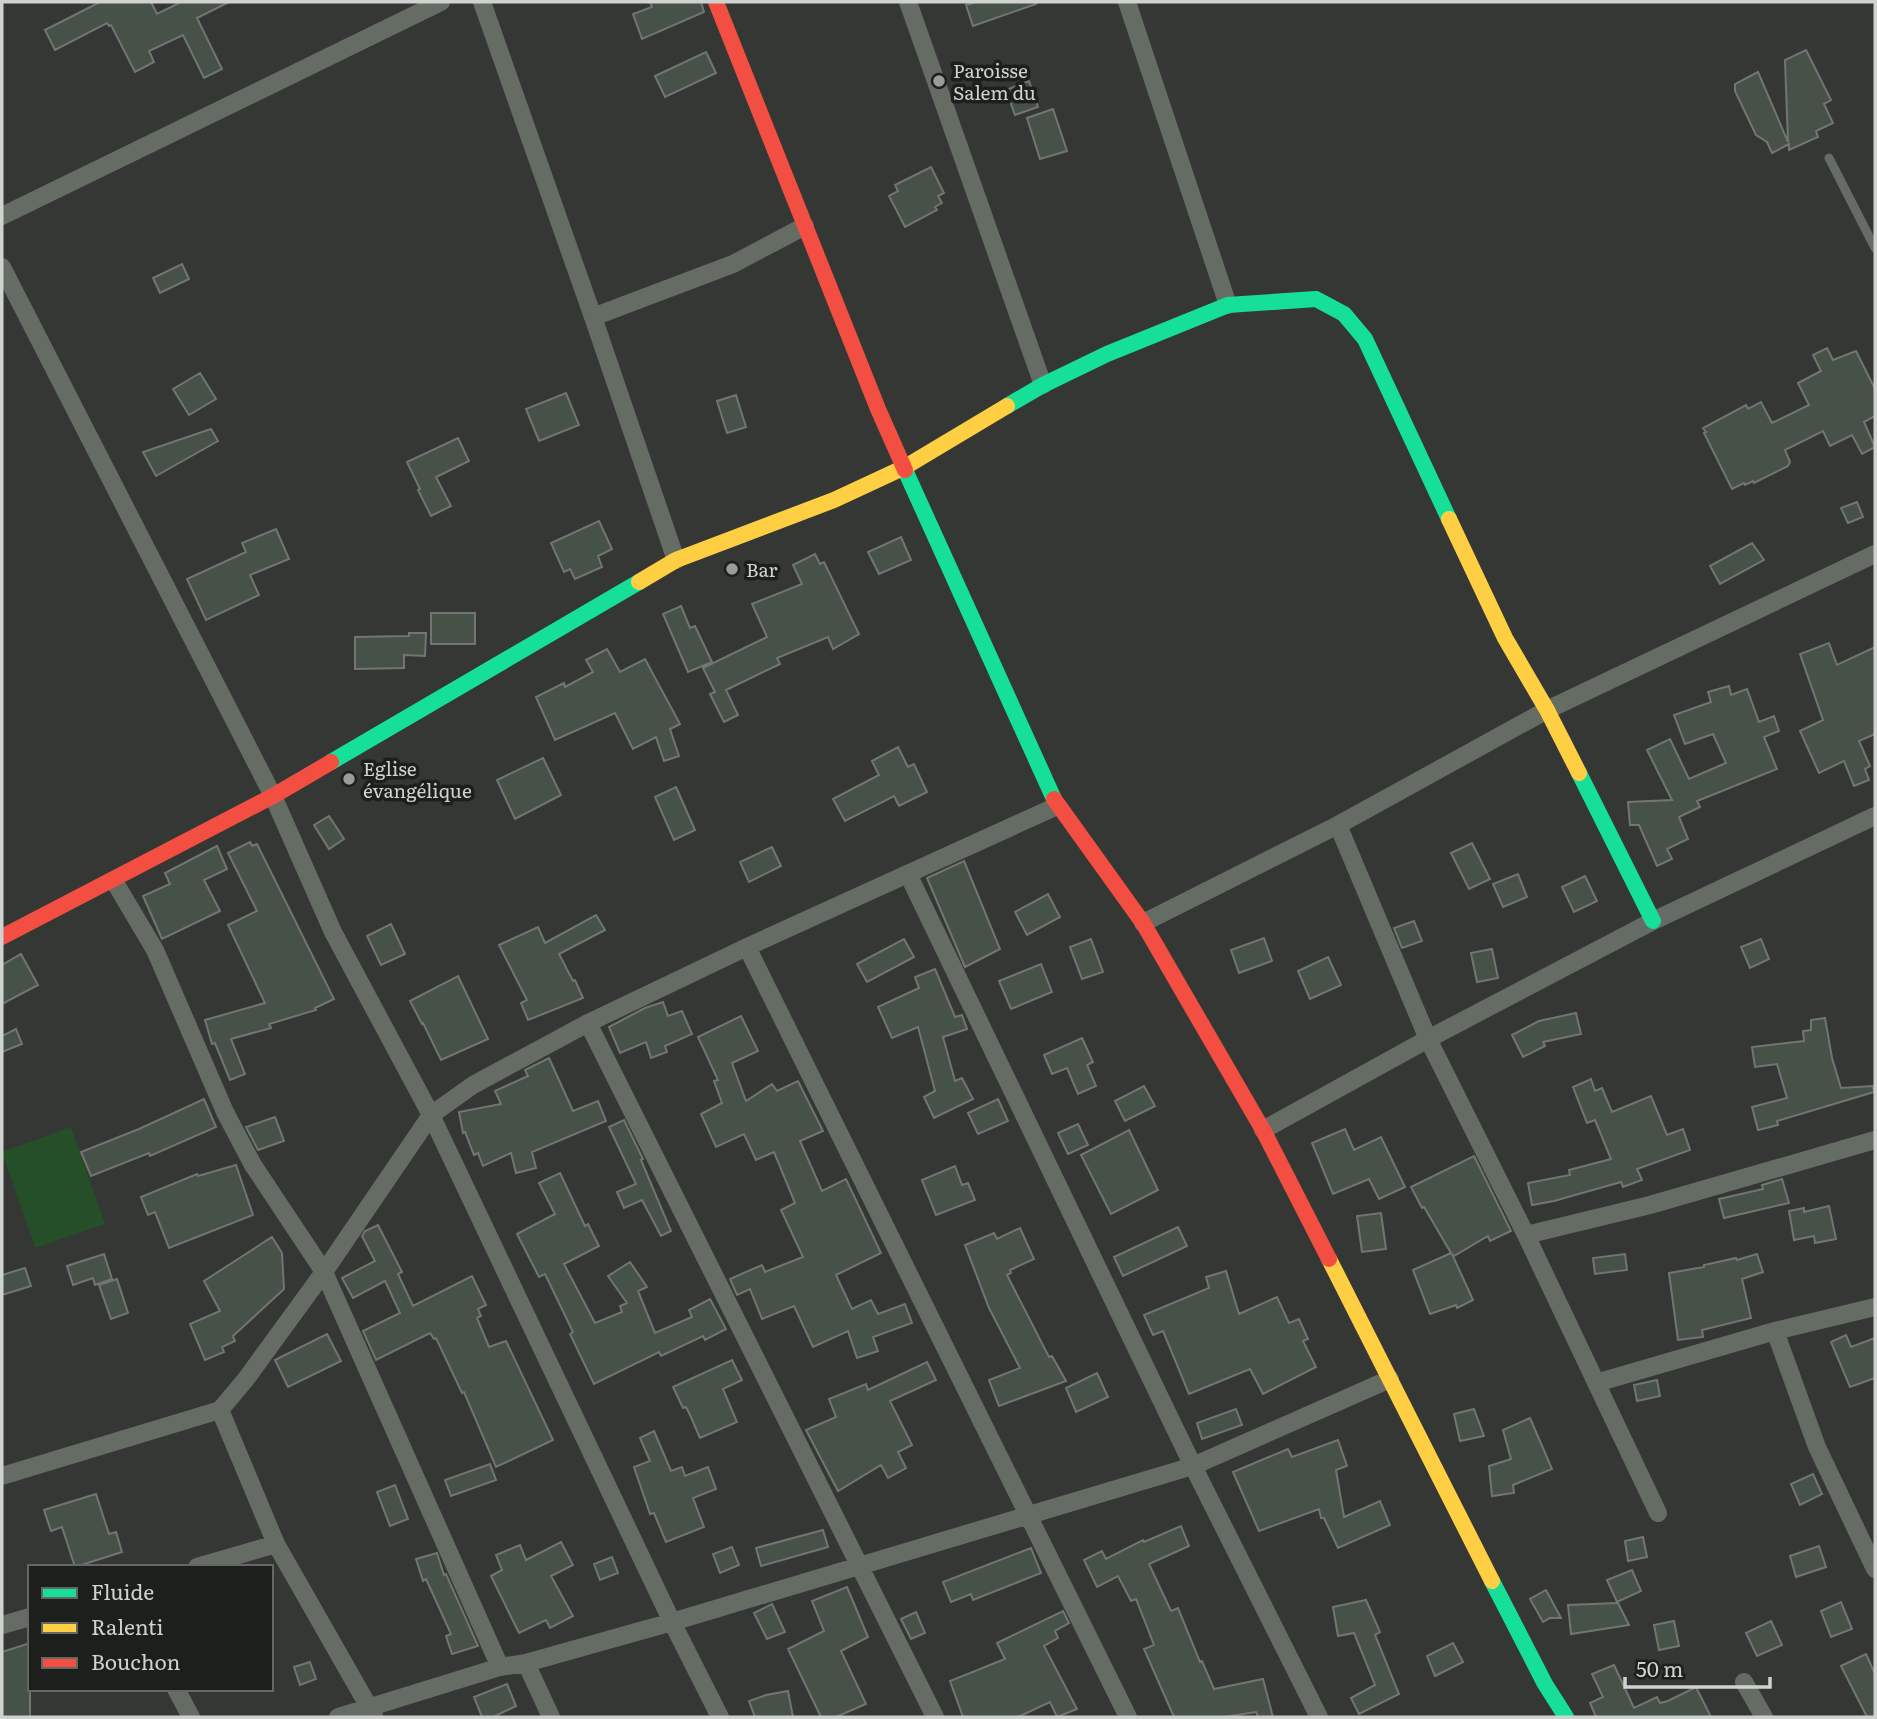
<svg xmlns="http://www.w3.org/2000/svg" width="1877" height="1719" viewBox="0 0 1877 1719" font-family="Literata,serif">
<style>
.green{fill:#244f28}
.building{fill:#465147;stroke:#727572;stroke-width:2}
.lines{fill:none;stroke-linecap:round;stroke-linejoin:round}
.lane{stroke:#646c64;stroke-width:9}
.street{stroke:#646c64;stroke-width:18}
.fast{stroke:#16e098;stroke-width:16}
.slow{stroke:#ffcf43;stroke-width:16}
.jam{stroke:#f24e42;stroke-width:16}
.poi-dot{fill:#999c99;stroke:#1c1f1c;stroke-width:2.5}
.labels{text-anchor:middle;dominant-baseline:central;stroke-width:7;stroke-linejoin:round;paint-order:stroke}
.poi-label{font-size:19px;fill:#cfd3cf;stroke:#1c1f1c;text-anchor:start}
</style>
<rect width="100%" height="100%" fill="#343734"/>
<path class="green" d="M 71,1127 L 105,1224 L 35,1248 L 2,1152 Z"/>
<path class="building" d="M 100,2 L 151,2 L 157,14 L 181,2 L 229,2 L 197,18 L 222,69 L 204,78 L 183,35 L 149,51 L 154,62 L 135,72 L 111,25 L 109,26 L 107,23 L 55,50 L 45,30 Z
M 650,2 L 701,2 L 704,12 L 642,39 L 633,14 L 652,7 Z
M 976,2 L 1035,2 L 1036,4 L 973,26 L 966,5 Z
M 1806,50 L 1831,100 L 1824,104 L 1833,123 L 1816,131 L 1818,137 L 1789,150 L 1789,144 L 1772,153 L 1767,142 L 1756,135 L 1735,91 L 1735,84 L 1758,72 L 1788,142 L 1785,60 Z
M 706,52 L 716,73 L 665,97 L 655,76 Z
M 1029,81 L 1038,107 L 1015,115 L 1006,90 Z
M 1053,109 L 1067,151 L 1040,159 L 1027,118 Z
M 931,167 L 944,193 L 938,196 L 942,203 L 935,207 L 937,210 L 905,227 L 889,196 L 898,191 L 895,185 Z
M 182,264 L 189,279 L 160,293 L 153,278 Z
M 1827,348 L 1833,360 L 1856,351 L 1875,389 L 1875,416 L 1864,422 L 1875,447 L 1862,454 L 1852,435 L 1830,446 L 1823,431 L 1785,450 L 1790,462 L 1788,466 L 1754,483 L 1753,481 L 1745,485 L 1744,483 L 1732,489 L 1704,433 L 1706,432 L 1703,428 L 1746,405 L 1748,409 L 1761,402 L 1772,423 L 1809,405 L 1798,383 L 1821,371 L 1813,355 Z
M 200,373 L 216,399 L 189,415 L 173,389 Z
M 566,393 L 579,425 L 539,441 L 526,409 Z
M 736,395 L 746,427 L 727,433 L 717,401 Z
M 211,429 L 218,441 L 156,476 L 143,452 Z
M 458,438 L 469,461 L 436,477 L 451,506 L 431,516 L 418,490 L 420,489 L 407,462 Z
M 1857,502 L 1863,517 L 1848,523 L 1841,508 Z
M 599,521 L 612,549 L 598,556 L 602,567 L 575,579 L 570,569 L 564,572 L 551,543 Z
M 276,529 L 289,559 L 250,575 L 259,595 L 206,620 L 187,579 L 246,552 L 242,543 Z
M 901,537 L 911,560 L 879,574 L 868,552 Z
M 1752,543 L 1764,560 L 1720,584 L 1710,566 Z
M 815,554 L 820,564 L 824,562 L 859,634 L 833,649 L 828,637 L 777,658 L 780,664 L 726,690 L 738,715 L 724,722 L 710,694 L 715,692 L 703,668 L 767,637 L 752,604 L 802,584 L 793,565 Z
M 681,606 L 690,628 L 695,626 L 712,662 L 688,672 L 663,614 Z
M 431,613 L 475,613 L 475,644 L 431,644 Z
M 409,633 L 426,633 L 425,656 L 404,655 L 404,668 L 355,669 L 355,637 L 409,636 Z
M 1829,643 L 1837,665 L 1875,647 L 1875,734 L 1859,741 L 1870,766 L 1865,769 L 1869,780 L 1854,786 L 1844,761 L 1819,773 L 1800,731 L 1823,720 L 1800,654 Z
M 607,649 L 620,672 L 645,659 L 680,724 L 670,729 L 679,756 L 664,761 L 656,737 L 633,749 L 615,713 L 555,740 L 536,697 L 564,683 L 565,687 L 593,672 L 586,660 Z
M 1729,686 L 1731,695 L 1747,689 L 1759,722 L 1774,716 L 1779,731 L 1764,737 L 1777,769 L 1697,801 L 1700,807 L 1679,817 L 1688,839 L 1667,849 L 1672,859 L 1657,866 L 1639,825 L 1630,825 L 1628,802 L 1672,800 L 1647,750 L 1670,739 L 1689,779 L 1726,763 L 1713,734 L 1685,744 L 1674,715 L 1711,702 L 1708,692 Z
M 898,747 L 908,767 L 914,764 L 927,792 L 899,806 L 894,796 L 845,821 L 833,799 L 879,775 L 872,761 Z
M 543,758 L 561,795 L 515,819 L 497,780 Z
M 676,787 L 695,830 L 674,840 L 655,797 Z
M 329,816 L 344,839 L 329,849 L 314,825 Z
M 250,842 L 252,846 L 257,844 L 334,999 L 315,1008 L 316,1010 L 269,1024 L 271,1028 L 231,1039 L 245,1074 L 230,1080 L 215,1043 L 212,1044 L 205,1020 L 265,1003 L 228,925 L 257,911 L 228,853 Z
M 1472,843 L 1490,879 L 1469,889 L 1451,853 Z
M 217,846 L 227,869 L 204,880 L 220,911 L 162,939 L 143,896 L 170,884 L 165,873 Z
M 772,847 L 781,866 L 749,882 L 740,862 Z
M 964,861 L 1000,949 L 965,967 L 927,878 Z
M 1518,874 L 1527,897 L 1503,907 L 1493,884 Z
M 1585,876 L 1597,901 L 1574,912 L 1562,887 Z
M 1048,894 L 1060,917 L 1027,935 L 1015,912 Z
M 596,915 L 605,930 L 559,954 L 573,981 L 575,980 L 583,998 L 528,1020 L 521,1003 L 527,1000 L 499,945 L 538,927 L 545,943 Z
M 1414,921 L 1422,941 L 1402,948 L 1394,928 Z
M 391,924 L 405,954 L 381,965 L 367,936 Z
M 1264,938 L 1272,961 L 1239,973 L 1231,950 Z
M 904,939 L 914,957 L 867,982 L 857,964 Z
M 1091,939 L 1103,972 L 1082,979 L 1070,947 Z
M 1761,939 L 1769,959 L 1750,968 L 1741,947 Z
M 1492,949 L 1498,978 L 1477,982 L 1471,953 Z
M 21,954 L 38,985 L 2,1004 L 2,965 Z
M 1328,957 L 1341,985 L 1310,999 L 1298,971 Z
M 1041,964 L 1052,992 L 1011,1009 L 999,981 Z
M 935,969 L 955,1017 L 962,1015 L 967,1029 L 943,1037 L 955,1081 L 962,1078 L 973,1099 L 934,1118 L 924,1097 L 935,1091 L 918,1027 L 892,1038 L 878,1007 L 919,988 L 915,977 Z
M 458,976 L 488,1039 L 441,1060 L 423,1023 L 422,1024 L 410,1001 Z
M 663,1002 L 668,1016 L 682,1011 L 692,1034 L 665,1046 L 667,1052 L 651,1058 L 646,1042 L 620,1053 L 609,1027 L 645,1008 Z
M 1576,1013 L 1581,1034 L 1543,1042 L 1545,1046 L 1523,1057 L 1512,1035 L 1539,1021 Z
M 741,1016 L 758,1051 L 732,1063 L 746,1101 L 772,1084 L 777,1091 L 798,1081 L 823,1131 L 800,1141 L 822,1191 L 846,1179 L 881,1253 L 836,1275 L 852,1309 L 871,1300 L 878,1314 L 905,1304 L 912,1323 L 873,1337 L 878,1351 L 857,1358 L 848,1331 L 813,1347 L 794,1306 L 762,1319 L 750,1289 L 737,1295 L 730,1279 L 762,1265 L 765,1272 L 803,1257 L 781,1210 L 795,1203 L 774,1152 L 756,1160 L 744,1134 L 716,1147 L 701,1114 L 722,1103 L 714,1081 L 718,1080 L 698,1037 Z
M 1825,1018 L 1832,1058 L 1841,1088 L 1873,1086 L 1874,1092 L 1777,1121 L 1778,1125 L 1758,1130 L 1752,1107 L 1787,1098 L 1777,1064 L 1755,1067 L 1752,1047 L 1804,1041 L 1803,1031 L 1811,1030 L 1811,1020 Z
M 16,1029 L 22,1044 L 2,1052 L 2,1036 Z
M 1082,1038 L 1093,1062 L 1087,1065 L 1096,1086 L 1078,1094 L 1067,1068 L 1052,1074 L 1044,1055 Z
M 549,1058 L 573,1111 L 598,1101 L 606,1121 L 532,1152 L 536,1168 L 516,1173 L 511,1153 L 483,1166 L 478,1153 L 474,1155 L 465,1132 L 463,1133 L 459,1112 L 501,1104 L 495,1091 L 528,1076 L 525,1070 Z
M 1591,1079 L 1595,1091 L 1602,1088 L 1612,1112 L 1651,1096 L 1667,1135 L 1683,1129 L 1690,1150 L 1637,1169 L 1642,1180 L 1623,1187 L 1621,1182 L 1554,1201 L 1532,1205 L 1528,1183 L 1570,1175 L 1569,1170 L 1611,1159 L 1595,1120 L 1587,1123 L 1573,1087 Z
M 1144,1086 L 1155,1106 L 1125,1121 L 1115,1101 Z
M 204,1099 L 216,1127 L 150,1156 L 149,1153 L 91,1176 L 81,1152 L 139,1129 Z
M 998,1099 L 1008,1121 L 978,1134 L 968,1113 Z
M 275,1117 L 284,1141 L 258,1150 L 246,1127 Z
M 624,1120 L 643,1159 L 641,1160 L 671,1231 L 661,1236 L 642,1200 L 624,1208 L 617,1192 L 636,1184 L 609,1127 Z
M 1078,1124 L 1088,1145 L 1068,1154 L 1058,1133 Z
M 1345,1129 L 1354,1150 L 1381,1137 L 1405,1187 L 1379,1199 L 1369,1179 L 1333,1194 L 1312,1143 Z
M 1129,1130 L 1158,1190 L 1111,1214 L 1081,1155 Z
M 1474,1156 L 1511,1231 L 1490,1241 L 1488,1236 L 1454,1256 L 1452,1254 L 1473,1300 L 1457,1308 L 1456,1305 L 1430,1314 L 1413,1270 L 1451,1253 L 1424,1207 L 1422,1208 L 1411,1187 Z
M 236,1165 L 253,1215 L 169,1248 L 155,1212 L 148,1215 L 141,1197 L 197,1174 L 198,1176 Z
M 955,1166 L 962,1185 L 968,1183 L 975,1200 L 936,1215 L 922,1180 Z
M 560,1173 L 585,1226 L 588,1224 L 599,1246 L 564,1264 L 595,1323 L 622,1312 L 620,1306 L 627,1303 L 608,1276 L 630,1262 L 647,1287 L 638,1291 L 655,1333 L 692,1317 L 689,1310 L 710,1299 L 726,1329 L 705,1340 L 703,1336 L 661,1356 L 659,1352 L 594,1384 L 570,1334 L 573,1332 L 545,1274 L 539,1277 L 517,1234 L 555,1214 L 539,1183 Z
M 1782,1179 L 1789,1203 L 1724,1218 L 1719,1199 L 1763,1189 L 1762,1185 Z
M 1829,1206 L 1836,1239 L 1815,1243 L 1814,1236 L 1794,1240 L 1789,1211 L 1804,1208 L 1804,1212 Z
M 1381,1213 L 1386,1249 L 1362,1252 L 1357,1216 Z
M 378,1225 L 402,1272 L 398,1274 L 413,1306 L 472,1276 L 486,1305 L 478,1309 L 481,1316 L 477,1318 L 489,1347 L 506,1341 L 553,1440 L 496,1467 L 464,1392 L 462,1393 L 436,1338 L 434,1339 L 430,1333 L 376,1360 L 363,1331 L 400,1313 L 385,1281 L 353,1298 L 342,1278 L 375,1261 L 362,1236 L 365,1231 Z
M 1178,1227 L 1187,1246 L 1123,1276 L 1114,1257 Z
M 1020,1228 L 1034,1259 L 1010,1270 L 1011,1273 L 1007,1275 L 1049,1357 L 1052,1356 L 1066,1381 L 999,1406 L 989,1380 L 1020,1368 L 989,1308 L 965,1245 L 994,1233 L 997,1239 Z
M 272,1237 L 282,1253 L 284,1289 L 233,1336 L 235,1341 L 222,1347 L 224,1352 L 205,1360 L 190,1324 L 220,1311 L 204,1281 Z
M 104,1254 L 112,1279 L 95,1285 L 93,1278 L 73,1285 L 67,1266 Z
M 1625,1254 L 1627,1270 L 1595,1274 L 1593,1258 Z
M 1757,1254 L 1763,1272 L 1742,1279 L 1751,1318 L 1702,1330 L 1703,1337 L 1678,1340 L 1669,1273 L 1704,1267 L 1704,1265 L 1736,1258 L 1737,1260 Z
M 25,1268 L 31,1286 L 2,1295 L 2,1275 Z
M 1226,1271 L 1239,1314 L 1277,1297 L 1289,1323 L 1299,1319 L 1308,1339 L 1303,1341 L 1316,1367 L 1263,1394 L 1250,1369 L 1189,1394 L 1163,1331 L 1153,1335 L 1144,1315 L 1209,1288 L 1206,1277 Z
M 117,1279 L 128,1313 L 111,1319 L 99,1285 Z
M 327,1334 L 341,1361 L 288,1387 L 275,1360 Z
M 1846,1335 L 1851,1347 L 1875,1338 L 1875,1378 L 1850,1387 L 1831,1342 Z
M 732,1360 L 742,1380 L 723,1389 L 737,1422 L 700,1438 L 690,1415 L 686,1407 L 683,1408 L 673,1387 Z
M 927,1362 L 936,1380 L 890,1401 L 912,1445 L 898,1452 L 906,1468 L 888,1478 L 881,1465 L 838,1491 L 806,1430 L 836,1417 L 829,1399 L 866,1384 L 868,1390 Z
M 1097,1373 L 1108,1397 L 1076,1412 L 1066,1388 Z
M 1657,1380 L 1660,1396 L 1637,1401 L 1634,1385 Z
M 1236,1409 L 1242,1425 L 1202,1439 L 1197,1423 Z
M 1474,1409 L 1484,1436 L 1460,1441 L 1454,1414 Z
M 1530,1418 L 1552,1469 L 1513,1485 L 1514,1493 L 1492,1496 L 1489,1466 L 1511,1459 L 1503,1430 Z
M 654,1431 L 671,1471 L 682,1467 L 685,1476 L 708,1467 L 716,1489 L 693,1498 L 704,1527 L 666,1542 L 654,1513 L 650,1514 L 634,1467 L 650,1461 L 640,1438 Z
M 1338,1440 L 1347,1466 L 1336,1470 L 1344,1517 L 1380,1501 L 1390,1525 L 1338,1548 L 1324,1518 L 1321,1518 L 1319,1509 L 1259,1531 L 1233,1472 L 1288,1449 L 1292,1457 Z
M 490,1464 L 496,1480 L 451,1496 L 445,1480 Z
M 1813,1474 L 1822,1494 L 1800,1505 L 1791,1484 Z
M 395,1485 L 408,1519 L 390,1526 L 377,1492 Z
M 96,1494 L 109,1534 L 116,1532 L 122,1552 L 75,1567 L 62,1527 L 51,1531 L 44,1510 Z
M 1181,1526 L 1189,1546 L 1149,1564 L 1171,1611 L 1178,1608 L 1200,1662 L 1202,1661 L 1214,1689 L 1263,1679 L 1273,1717 L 1258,1717 L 1256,1712 L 1224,1717 L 1174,1717 L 1144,1649 L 1154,1645 L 1136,1599 L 1131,1601 L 1118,1576 L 1097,1587 L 1084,1560 L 1102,1551 L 1106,1559 L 1143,1540 L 1144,1542 Z
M 823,1530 L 828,1547 L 761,1566 L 756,1548 Z
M 1643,1537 L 1647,1557 L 1628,1561 L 1625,1541 Z
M 561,1542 L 573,1565 L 551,1576 L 573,1616 L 550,1628 L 546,1620 L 519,1633 L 491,1576 L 502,1570 L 496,1555 L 520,1545 L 526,1560 Z
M 1819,1546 L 1826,1567 L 1796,1577 L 1790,1556 Z
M 732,1547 L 739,1565 L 720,1573 L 713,1554 Z
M 1031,1548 L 1041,1573 L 973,1600 L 971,1594 L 951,1602 L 943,1582 Z
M 437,1553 L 444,1575 L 446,1574 L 478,1646 L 452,1654 L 446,1636 L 451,1634 L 426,1579 L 423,1581 L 416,1559 Z
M 612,1557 L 618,1573 L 600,1580 L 594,1564 Z
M 1632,1570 L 1641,1591 L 1617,1602 L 1607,1580 Z
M 847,1587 L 868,1637 L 841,1651 L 866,1704 L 836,1717 L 821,1717 L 788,1649 L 824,1631 L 812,1601 Z
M 1546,1590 L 1561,1618 L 1550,1618 L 1543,1622 L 1530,1599 Z
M 1366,1600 L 1380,1632 L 1375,1635 L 1399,1694 L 1359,1714 L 1351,1698 L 1375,1685 L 1354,1633 L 1338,1636 L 1333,1607 Z
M 1841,1602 L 1852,1629 L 1831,1637 L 1821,1611 Z
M 1618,1603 L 1629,1625 L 1571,1634 L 1568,1605 Z
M 772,1604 L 785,1632 L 767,1639 L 754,1613 Z
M 1063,1611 L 1069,1623 L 1055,1631 L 1058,1638 L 1044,1646 L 1077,1709 L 1057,1717 L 1050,1702 L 1018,1717 L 963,1717 L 950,1681 L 1005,1659 L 997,1643 Z
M 916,1612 L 925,1633 L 911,1639 L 901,1619 Z
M 1674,1621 L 1679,1646 L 1659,1650 L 1654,1625 Z
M 1771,1621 L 1782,1645 L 1757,1656 L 1746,1633 Z
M 30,1643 L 30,1717 L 2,1717 L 2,1652 Z
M 1453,1643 L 1463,1662 L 1435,1676 L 1427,1656 Z
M 1866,1654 L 1875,1674 L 1875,1717 L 1867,1717 L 1841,1666 Z
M 310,1662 L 316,1679 L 300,1685 L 294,1667 Z
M 1614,1665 L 1634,1708 L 1657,1697 L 1660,1703 L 1668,1701 L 1696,1687 L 1711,1717 L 1596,1717 L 1590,1703 L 1603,1697 L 1592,1674 Z
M 507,1684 L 516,1706 L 493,1717 L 482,1717 L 474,1697 Z
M 788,1691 L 793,1717 L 755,1717 L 749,1701 L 766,1695 Z"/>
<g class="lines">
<path class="lane" d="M 1829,158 L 1875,248"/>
<path class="street" d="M 482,2 L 593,317 L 676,560
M 908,2 L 1043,385
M 1127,2 L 1228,305
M 2,216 L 441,2
M 2,267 L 273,796 L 333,932 L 431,1115 L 672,1622 L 720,1717
M 593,317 L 733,264 L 805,226
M 1338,825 L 1428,1039 L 1526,1235 L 1658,1513
M 908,874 L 1193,1466 L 1319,1717
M 114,881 L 155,950 L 225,1112 L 253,1165 L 324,1272 L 500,1667
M 1143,923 L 1338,825 L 1547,710 L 1875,554
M 747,947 L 1128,1717
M 588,1023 L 935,1717
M 1263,1130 L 1428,1039 L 1653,921 L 1875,816
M 1526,1235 L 1650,1205 L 1875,1140
M 1775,1331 L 1817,1447 L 1875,1569
M 1596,1383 L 1775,1331 L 1875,1307
M 220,1410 L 276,1544 L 374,1716
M 2,1476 L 220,1410 L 246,1379 L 324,1272 L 431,1115 L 473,1085 L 588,1023 L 747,947 L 1057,806
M 197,1567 L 276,1544
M 2,1625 L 30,1617
M 526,1663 L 551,1717
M 1744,1682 L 1764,1717
M 176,1689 L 191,1717
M 338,1717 L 500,1667 L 526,1663 L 672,1622 L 1193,1466 L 1390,1379"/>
<path class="fast" d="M 1007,406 L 1043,385 L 1107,354 L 1228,305 L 1316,299 L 1344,314 L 1365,339 L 1449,519
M 905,470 L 1054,799
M 331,762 L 639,582
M 1579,773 L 1653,921
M 1492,1581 L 1545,1684 L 1566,1717"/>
<path class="slow" d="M 1449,519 L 1505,638 L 1547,710 L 1579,773
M 639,582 L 676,560 L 834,500 L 905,467 L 1007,406
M 1329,1259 L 1492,1581"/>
<path class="jam" d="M 716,2 L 878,409 L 905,470
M 1054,799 L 1143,923 L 1263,1130 L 1329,1259
M 2,937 L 273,796 L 331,762"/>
</g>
<g class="poi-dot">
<circle cx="939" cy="81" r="7"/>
<circle cx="732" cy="569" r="7"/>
<circle cx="349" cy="779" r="7"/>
</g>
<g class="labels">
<g class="poi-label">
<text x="953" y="70">Paroisse<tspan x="953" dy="22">Salem du</tspan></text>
<text x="746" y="569">Bar</text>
<text x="363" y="768">Eglise<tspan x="363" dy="22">évangélique</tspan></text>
</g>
</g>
<rect width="1877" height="1719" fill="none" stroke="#cfd3cf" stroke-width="7"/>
<rect x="28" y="1565" width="245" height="126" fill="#1c1f1c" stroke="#646764" stroke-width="2"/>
<rect x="42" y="1588" width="35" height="10" fill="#16e098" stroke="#646764" stroke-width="2"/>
<text x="91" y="1600" font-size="21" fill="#cfd3cf">Fluide</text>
<rect x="42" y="1623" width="35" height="10" fill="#ffcf43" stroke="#646764" stroke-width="2"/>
<text x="91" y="1635" font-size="21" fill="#cfd3cf">Ralenti</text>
<rect x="42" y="1658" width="35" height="10" fill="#f24e42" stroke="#646764" stroke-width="2"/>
<text x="91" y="1670" font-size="21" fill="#cfd3cf">Bouchon</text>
<path d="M1625 1677v10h145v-10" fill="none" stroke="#cfd3cf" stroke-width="3.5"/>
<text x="1636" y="1677" font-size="21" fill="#cfd3cf" stroke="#1c1f1c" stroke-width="5" paint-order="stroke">50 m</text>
</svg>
